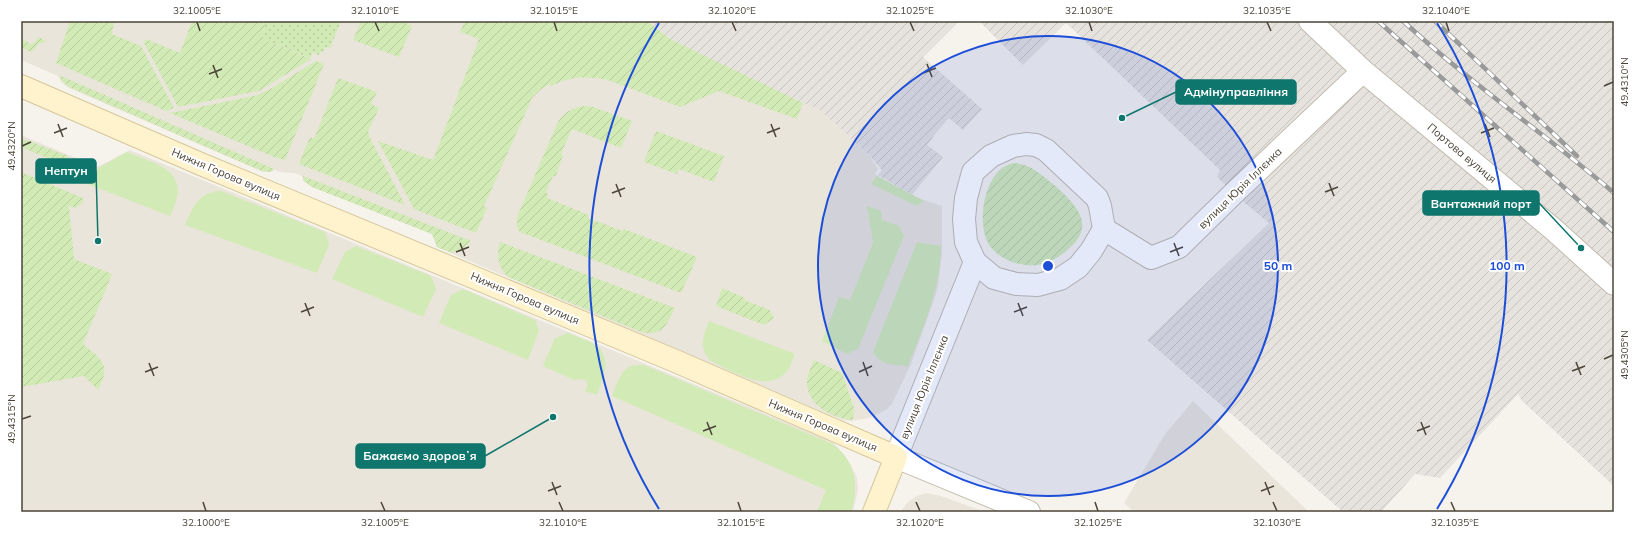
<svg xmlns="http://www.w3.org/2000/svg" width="1635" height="533" viewBox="0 0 1635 533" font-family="Mulish,sans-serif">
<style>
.residential{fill:#eae5da}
.industrial{fill:url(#industrial-furrows)}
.grass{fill:#d2eab5}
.park{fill:url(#park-dots)}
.garden{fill:url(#garden-furrows)}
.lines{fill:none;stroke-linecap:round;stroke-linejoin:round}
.street-casing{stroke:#c2bbae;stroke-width:24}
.secondary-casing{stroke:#d6c79b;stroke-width:24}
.street{stroke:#fff;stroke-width:22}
.secondary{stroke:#fff3cd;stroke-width:22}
.rail-casing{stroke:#9a9a9a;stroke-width:4.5}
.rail{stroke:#fff;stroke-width:3;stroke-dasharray:9;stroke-linecap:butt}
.ticks{fill:none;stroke:#4b4439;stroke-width:1.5}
.ring{fill:none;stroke:#1d4ed8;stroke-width:2}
.labels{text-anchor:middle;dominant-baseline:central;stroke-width:4;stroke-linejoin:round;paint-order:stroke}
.street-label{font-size:11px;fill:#4b4439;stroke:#fff}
.centre{fill:#1d4ed8;stroke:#fff;stroke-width:2}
.ring-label{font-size:12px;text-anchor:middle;font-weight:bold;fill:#1d4ed8;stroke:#fff;stroke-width:4;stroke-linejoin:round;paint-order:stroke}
.leader{fill:none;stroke:#0f766e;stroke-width:1.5}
.callout-dot{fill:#0f766e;stroke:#fff;stroke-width:1.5}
.callout{fill:#0f766e;stroke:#0f766e;stroke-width:1.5}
.callout-label{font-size:12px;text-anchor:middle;font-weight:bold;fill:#fff}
.neatline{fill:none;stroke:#4b4439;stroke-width:1.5}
.ticks-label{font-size:10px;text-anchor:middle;fill:#4b4439}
</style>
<defs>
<pattern id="industrial-furrows" width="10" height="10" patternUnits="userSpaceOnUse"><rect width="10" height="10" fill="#e6e2dd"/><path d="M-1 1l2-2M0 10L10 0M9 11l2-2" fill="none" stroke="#c7c3be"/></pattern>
<pattern id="park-dots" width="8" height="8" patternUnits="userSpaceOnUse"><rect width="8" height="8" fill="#d2eab5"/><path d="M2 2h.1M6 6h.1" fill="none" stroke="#b6ca9c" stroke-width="1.8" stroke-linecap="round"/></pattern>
<pattern id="garden-furrows" width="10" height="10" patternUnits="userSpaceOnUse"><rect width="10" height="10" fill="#d2eab5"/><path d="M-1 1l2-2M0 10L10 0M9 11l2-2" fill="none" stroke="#b6ca9c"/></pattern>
</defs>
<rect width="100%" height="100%" fill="#f6f3ec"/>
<path class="residential" d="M 21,21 L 647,21 L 672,40 L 821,111 L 869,155 L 878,169 L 875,174 L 912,196 L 942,206 L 942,254 L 938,286 L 934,300 L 911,364 L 892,404 L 886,410 L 869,418 L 851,421 L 842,420 L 437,247 L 432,234 L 312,187 L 303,181 L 302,176 L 294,173 L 280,172 L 275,170 L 267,172 L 263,172 L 69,88 L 61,82 L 58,76 L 21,60 Z
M 21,135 L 97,167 L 130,150 L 821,437 L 833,443 L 841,451 L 851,465 L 857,478 L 858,490 L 853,512 L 21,512 Z
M 1193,401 L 1309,512 L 1134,512 L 1124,503 L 1165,434 Z
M 926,493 L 941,496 L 985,512 L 900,512 L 908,502 L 917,496 Z"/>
<path class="industrial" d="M 648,21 L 959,21 L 923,57 L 982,109 L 963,130 L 949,118 L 936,133 L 927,145 L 943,157 L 912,195 L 878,175 L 882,170 L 869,155 L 821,111 L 730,69 L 672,40 Z
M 979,21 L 1614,21 L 1614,486 L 1522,401 L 1518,394 L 1440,478 L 1415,474 L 1381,512 L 1343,512 L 1147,340 L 1269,223 L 1239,198 L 1217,177 L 1220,170 L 1066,23 L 1023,65 Z"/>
<path class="grass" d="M 127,152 C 161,166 193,171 170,216 L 77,180 Z
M 877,176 L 924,201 L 917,206 L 871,184 Z
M 217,191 L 221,191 L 325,232 L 329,245 L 317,273 L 185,225 C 193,207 197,195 217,191 Z
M 867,206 L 881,211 L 882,220 L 899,226 L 904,236 L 858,349 L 847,354 L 822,341 L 839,297 L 850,300 L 873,243 Z
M 917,242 L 941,246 C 940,290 924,326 908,366 C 894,365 880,365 873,352 Z
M 356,246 L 431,276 L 436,289 L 423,317 L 332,279 L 345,252 Z
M 463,289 L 535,320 L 539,331 L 528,360 L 439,323 L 451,295 Z
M 709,321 L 795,354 C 792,362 789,371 782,376 C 763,391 730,370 711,361 C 698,348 703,337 709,321 Z
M 568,333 C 577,337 589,340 597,346 C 613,359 602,380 597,395 L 585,391 L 588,384 L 586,380 L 579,379 L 574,380 L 543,366 L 555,338 Z
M 644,365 L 833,444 C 856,462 859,485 851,512 L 817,512 L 826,490 L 612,396 C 616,387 620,370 631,366 C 635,365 640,365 644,365 Z"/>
<path class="park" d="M 267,21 L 341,21 L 330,48 L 325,47 L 324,52 L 321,51 L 319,55 L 313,52 L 310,58 L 261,38 Z"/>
<path class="garden" d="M 70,21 L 114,21 L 112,34 L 141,46 L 174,108 L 166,111 L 56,63 Z
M 192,21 L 267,21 L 261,38 L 311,59 L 259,91 L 178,107 L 144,43 L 146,39 L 180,53 Z
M 361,21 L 402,21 L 412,26 L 399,57 L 353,40 Z
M 465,21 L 647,21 L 672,40 L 803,103 L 797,119 L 719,91 L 680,107 L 608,80 C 588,76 570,76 551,86 L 549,84 L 540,90 L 532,98 L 484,206 L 487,208 L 476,233 L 414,209 L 378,141 L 433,160 L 479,39 L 460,32 Z
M 39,37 L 47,42 L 39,43 L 32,52 L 21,48 L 21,38 L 32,45 Z
M 316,61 L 324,64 L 285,160 L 274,157 L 170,113 L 258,95 L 272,88 Z
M 59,75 L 274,169 L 271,172 L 262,171 L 69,87 L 62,81 Z
M 338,78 L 377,92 L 371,104 L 379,108 L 368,132 L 370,138 L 405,205 L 299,164 L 310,137 L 314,139 Z
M 584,106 L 593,107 L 632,121 L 621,148 L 572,129 L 561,154 L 563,155 L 556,176 L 553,176 L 546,192 L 548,194 L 547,198 L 589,215 L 588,218 L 623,231 L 624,229 L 697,257 L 681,293 L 520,232 L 517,227 L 517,217 L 557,124 C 564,112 571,108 584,106 Z
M 656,131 L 724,156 L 714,182 L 679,169 L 677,174 L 644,162 Z
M 21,138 L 68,156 L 64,165 L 21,147 Z
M 1014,163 C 1031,164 1040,174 1053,184 C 1083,210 1098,230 1058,257 C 1046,265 1033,267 1020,264 C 1008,262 994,254 988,243 C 976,220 985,168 1014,163 Z
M 21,172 L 83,198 L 83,202 L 76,208 L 69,206 L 74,259 L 112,274 L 83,344 C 103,360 111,365 98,390 L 84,376 L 21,387 Z
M 303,176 L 471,241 L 463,249 L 452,253 L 437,247 L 432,234 L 312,187 L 304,181 Z
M 500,242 L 675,308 C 666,325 663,337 641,332 L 508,277 C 498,267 496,255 500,242 Z
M 722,288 L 745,298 L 744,300 L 770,310 L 774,318 L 764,325 L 716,306 Z
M 814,360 L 842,373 L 854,408 L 853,420 C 832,418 806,405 807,381 C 807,374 812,366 814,360 Z"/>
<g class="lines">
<defs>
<path id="street" d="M 1310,21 L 1363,71 L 1553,229 L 1614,284
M 1026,144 L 1036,145 L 1046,150 L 1097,198 L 1100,206 L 1104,229 L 1091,251 L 1078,267 L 1060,279 L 1038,285 L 1016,284 L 994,278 L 975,262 L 966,242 L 964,219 L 966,198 L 973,172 L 991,156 L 1013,146 Z
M 1104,229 L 1151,258 L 1179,247 L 1234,193 L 1363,71
M 975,262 L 896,457 L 1029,512"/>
<path id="secondary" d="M 21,86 L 203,165 L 673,360 L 896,457 L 874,512"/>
</defs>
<use href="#street" class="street-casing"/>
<use href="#secondary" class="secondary-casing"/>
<use href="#street" class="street"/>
<use href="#secondary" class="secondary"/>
<defs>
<path id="rail" d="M 1378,21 L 1614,232
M 1403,21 C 1470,83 1545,134 1614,193
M 1435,21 L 1577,156"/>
</defs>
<use href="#rail" class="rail-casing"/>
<use href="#rail" class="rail"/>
</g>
<path class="ticks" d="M 197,22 L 200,31M 375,22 L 379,31M 554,22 L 557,31M 732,22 L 736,31M 910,22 L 914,31M 1089,22 L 1092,31M 1267,22 L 1271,31M 1446,22 L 1449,31M 927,64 L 932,77M 213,65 L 218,78M 923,73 L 936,68M 209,74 L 222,69M 1604,86 L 1613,82M 58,124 L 63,137M 771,124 L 776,137M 1485,124 L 1490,137M 54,133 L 67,128M 767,133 L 780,128M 1481,133 L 1494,128M 22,146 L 31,142M 1329,183 L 1334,196M 616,184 L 621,197M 1325,192 L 1338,187M 612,193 L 625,188M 460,243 L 465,256M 1174,243 L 1179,256M 456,252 L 469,247M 1170,252 L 1183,247M 305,303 L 310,316M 1018,303 L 1023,316M 301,312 L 314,307M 1014,312 L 1027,307M 1604,359 L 1613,355M 863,362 L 868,376M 1576,362 L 1581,375M 149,363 L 154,376M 1572,371 L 1585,366M 145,372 L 158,367M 859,372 L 872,366M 22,419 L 31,416M 707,422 L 712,435M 1421,422 L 1426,435M 703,431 L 716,426M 1417,431 L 1430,426M 552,482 L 557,495M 1265,482 L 1270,495M 548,491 L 561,486M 1261,491 L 1274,486M 203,502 L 206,511M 381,502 L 385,511M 559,502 L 563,511M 738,502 L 741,511M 916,502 L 920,511M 1095,502 L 1098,511M 1273,502 L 1277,511M 1451,502 L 1455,511"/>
<circle cx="1048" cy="266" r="230" fill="#1d4ed8" fill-opacity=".12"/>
<g class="ring">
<circle cx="1048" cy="266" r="230"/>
<path d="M659 509A459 459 0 0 1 659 23M1437 23A459 459 0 0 1 1437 509"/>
</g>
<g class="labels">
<g class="street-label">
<text transform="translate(1462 153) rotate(40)">Портова вулиця</text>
<text transform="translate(226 174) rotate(23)">Нижня Горова вулиця</text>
<text transform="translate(1240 188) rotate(-44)">вулиця Юрія Іллєнка</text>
<text transform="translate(525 298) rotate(23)">Нижня Горова вулиця</text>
<text transform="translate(924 387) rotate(-68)">вулиця Юрія Іллєнка</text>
<text transform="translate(823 425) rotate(23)">Нижня Горова вулиця</text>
</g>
</g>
<circle cx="1048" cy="266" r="6" class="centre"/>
<g class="ring-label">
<text x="1278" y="270">50 m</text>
<text x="1507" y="270">100 m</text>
</g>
<path class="leader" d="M1122 118L1176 92M98 241L96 171M1581 248L1539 203M553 417L485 456"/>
<g class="callout-dot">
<circle cx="1122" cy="118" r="4"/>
<circle cx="98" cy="241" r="4"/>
<circle cx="1581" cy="248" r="4"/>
<circle cx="553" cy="417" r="4"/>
</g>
<g class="callout">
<rect x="1176" y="80" width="120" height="24" rx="4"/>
<rect x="36" y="159" width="60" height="24" rx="4"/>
<rect x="1423" y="191" width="116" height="24" rx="4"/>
<rect x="356" y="444" width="129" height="24" rx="4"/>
</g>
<g class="callout-label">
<text x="1236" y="96">Адмінуправління</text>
<text x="66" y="175">Нептун</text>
<text x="1481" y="208">Вантажний порт</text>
<text x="420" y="460">Бажаємо здоровʼя</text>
</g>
<rect width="1635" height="533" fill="none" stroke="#ffffff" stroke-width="44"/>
<rect x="22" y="22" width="1591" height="489" class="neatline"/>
<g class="ticks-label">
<text x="197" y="14">32.1005°E</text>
<text x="375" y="14">32.1010°E</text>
<text x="554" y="14">32.1015°E</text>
<text x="732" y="14">32.1020°E</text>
<text x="910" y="14">32.1025°E</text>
<text x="1089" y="14">32.1030°E</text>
<text x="1267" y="14">32.1035°E</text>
<text x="1446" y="14">32.1040°E</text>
<text transform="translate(1624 82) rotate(-90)" y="4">49.4310°N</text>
<text transform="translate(11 146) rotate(-90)" y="4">49.4320°N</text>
<text transform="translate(1624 355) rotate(-90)" y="4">49.4305°N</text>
<text transform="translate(11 419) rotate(-90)" y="4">49.4315°N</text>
<text x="206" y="526">32.1000°E</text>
<text x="385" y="526">32.1005°E</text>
<text x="563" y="526">32.1010°E</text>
<text x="741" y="526">32.1015°E</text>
<text x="920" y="526">32.1020°E</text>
<text x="1098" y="526">32.1025°E</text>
<text x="1277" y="526">32.1030°E</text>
<text x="1455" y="526">32.1035°E</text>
</g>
</svg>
